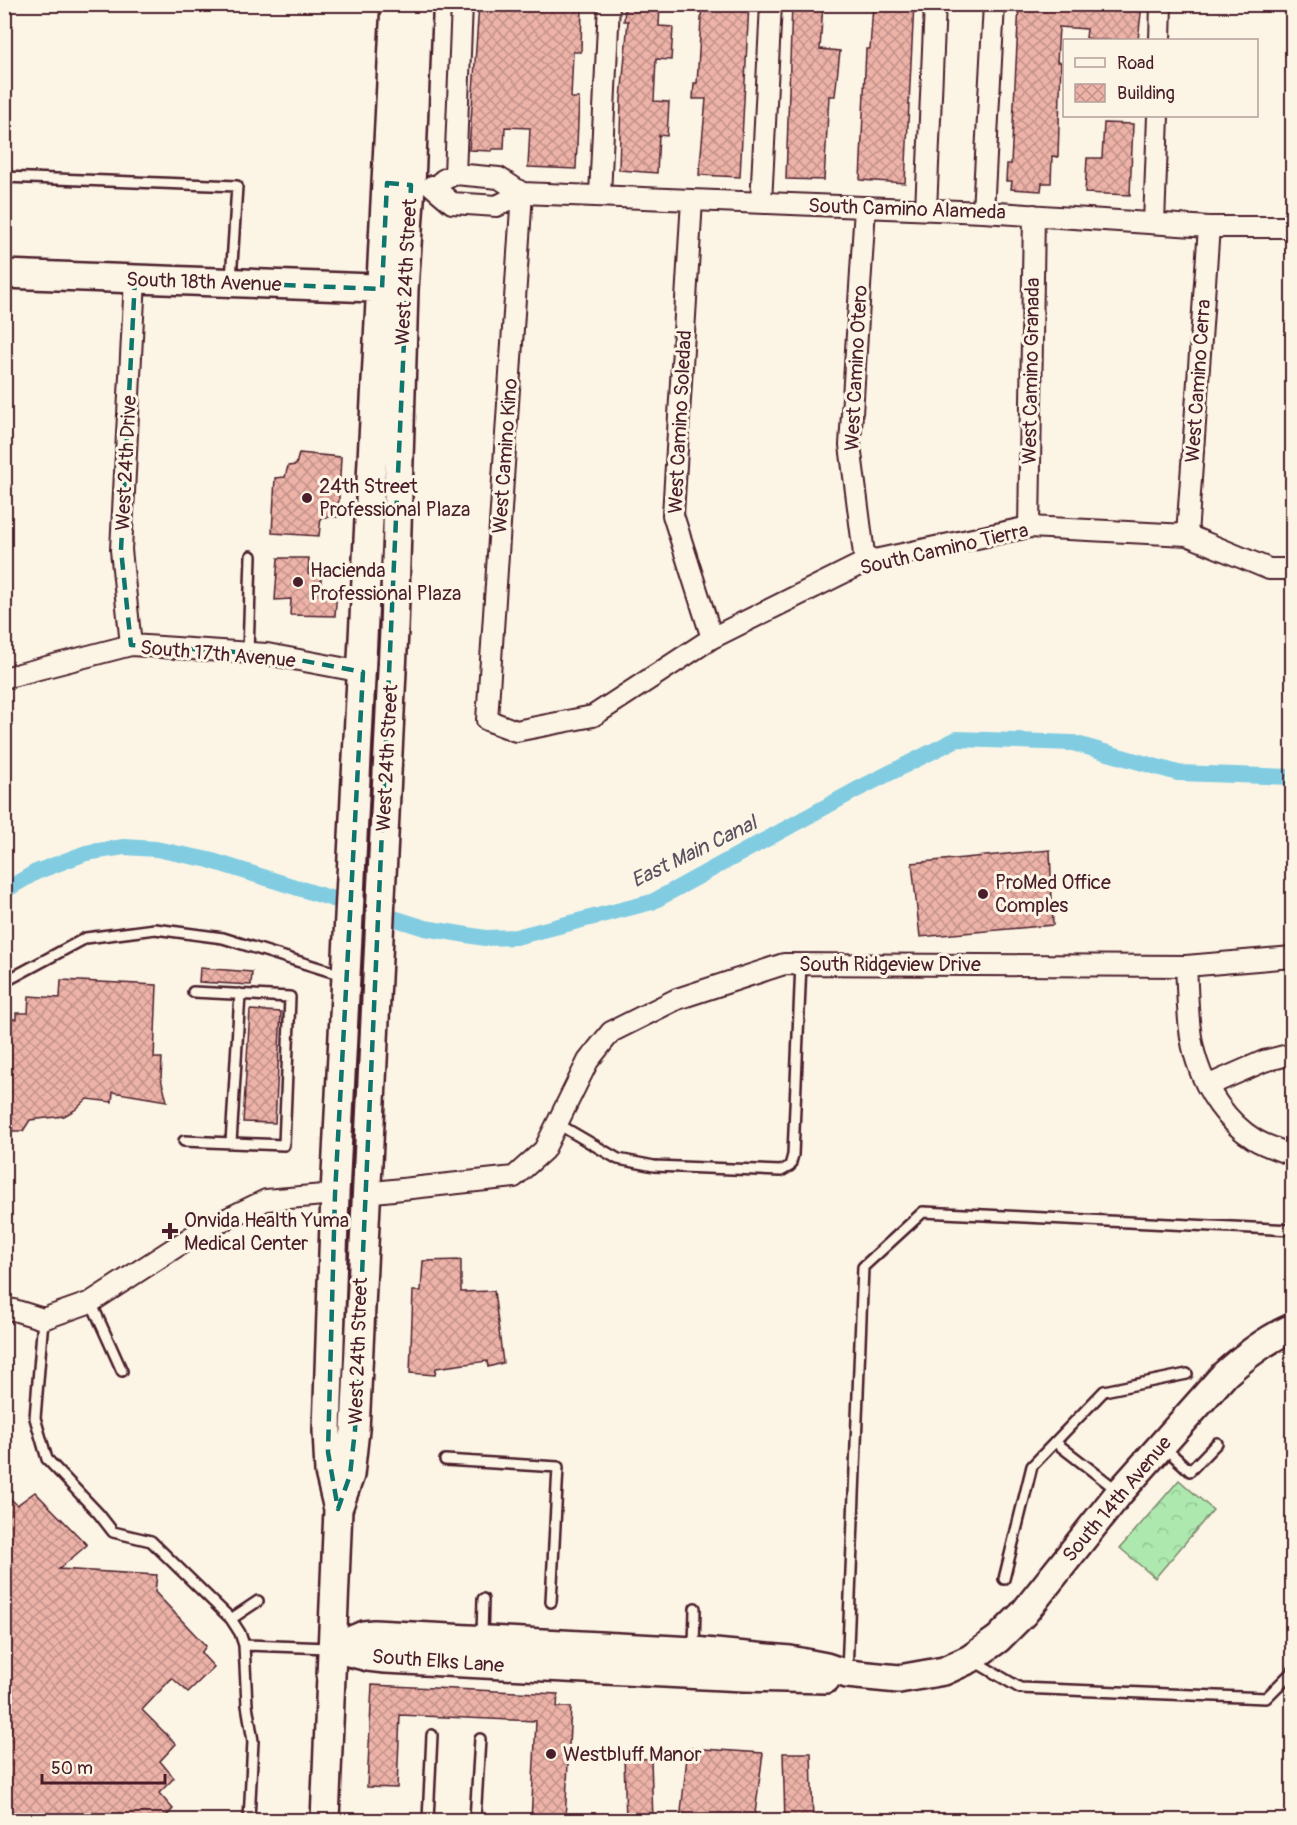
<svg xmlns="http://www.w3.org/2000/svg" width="1297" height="1825" viewBox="0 0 1297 1825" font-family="Pangolin,sans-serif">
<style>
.park{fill:url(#park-crowns);stroke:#7c846c;stroke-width:1.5}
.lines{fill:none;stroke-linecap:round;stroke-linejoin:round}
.canal{stroke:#82cce2;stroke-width:16}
.building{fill:url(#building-cross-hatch);stroke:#4a1f2b;stroke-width:1.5}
.lane-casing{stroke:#4a1f2b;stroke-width:14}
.street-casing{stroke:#4a1f2b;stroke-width:24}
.secondary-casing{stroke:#4a1f2b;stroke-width:32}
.lane{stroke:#fcf5e5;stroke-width:9}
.street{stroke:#fcf5e5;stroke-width:20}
.secondary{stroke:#fcf5e5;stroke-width:27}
.marked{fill:none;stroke:#0f766e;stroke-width:4.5;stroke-dasharray:12 8;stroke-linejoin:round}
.poi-dot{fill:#4a1f2b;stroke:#fcf5e5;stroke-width:2}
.labels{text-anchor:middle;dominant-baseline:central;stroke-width:6;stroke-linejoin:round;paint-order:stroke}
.street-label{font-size:20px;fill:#4a1f2b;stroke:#fcf5e5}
.poi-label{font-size:20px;fill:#4a1f2b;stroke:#fcf5e5;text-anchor:start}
.water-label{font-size:21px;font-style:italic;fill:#5b5362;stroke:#fcf5e5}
</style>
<defs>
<pattern id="park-crowns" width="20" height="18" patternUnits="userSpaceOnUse" patternTransform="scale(1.5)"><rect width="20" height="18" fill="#ade9ae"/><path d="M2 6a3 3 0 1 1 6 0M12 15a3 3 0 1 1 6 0" fill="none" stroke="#96c796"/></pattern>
<pattern id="building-cross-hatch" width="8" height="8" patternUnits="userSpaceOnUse" patternTransform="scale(1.5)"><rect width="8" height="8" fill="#edb3a8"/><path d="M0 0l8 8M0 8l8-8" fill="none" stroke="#c29189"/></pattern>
</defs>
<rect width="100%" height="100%" fill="#fcf5e5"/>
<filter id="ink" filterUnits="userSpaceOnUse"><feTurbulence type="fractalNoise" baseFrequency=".0167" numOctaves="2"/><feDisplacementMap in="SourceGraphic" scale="12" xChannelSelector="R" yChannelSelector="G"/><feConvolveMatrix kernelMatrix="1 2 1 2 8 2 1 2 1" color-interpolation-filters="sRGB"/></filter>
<g filter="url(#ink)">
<path class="park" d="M 1179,1480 L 1213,1510 L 1155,1578 L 1120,1548 Z"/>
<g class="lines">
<path class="canal" d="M 4,891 L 36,872 L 86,853 L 124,847 L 156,849 L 209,860 L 425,928 L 485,938 L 516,937 L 652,902 L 858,789 L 957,739 L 1073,743 L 1178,773 L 1292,777"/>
</g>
<path class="building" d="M 479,4 L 582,4 L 581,52 L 573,52 L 571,98 L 579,98 L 576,169 L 528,167 L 530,128 L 505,127 L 504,149 L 492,149 L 492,151 L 469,150 Z
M 625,4 L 660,4 L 659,26 L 673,27 L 671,60 L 656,59 L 654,101 L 669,102 L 667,136 L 659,135 L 657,173 L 619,170 L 621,99 L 628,21 L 624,21 Z
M 702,4 L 749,4 L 740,177 L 699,175 L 706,99 L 693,99 L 694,83 L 697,83 Z
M 792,4 L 823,4 L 820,49 L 840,51 L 835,96 L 829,96 L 824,180 L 786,179 Z
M 873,4 L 914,4 L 905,183 L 860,180 L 866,49 L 870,49 Z
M 1019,4 L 1142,4 L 1138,40 L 1092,40 L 1092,39 L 1086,38 L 1087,29 L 1059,27 L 1057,62 L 1061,62 L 1058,157 L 1052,156 L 1051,183 L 1042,183 L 1041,191 L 1011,189 L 1012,181 L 1006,181 L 1007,164 L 1011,164 Z
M 1104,123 L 1133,124 L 1130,195 L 1085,193 L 1087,158 L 1102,158 Z
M 299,453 L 341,457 L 338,517 L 321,517 L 319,536 L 272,533 L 275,478 L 285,477 L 288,466 L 296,465 Z
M 278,558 L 309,558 L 308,574 L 321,575 L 321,590 L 337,590 L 335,616 L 290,615 L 291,599 L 275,600 Z
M 1050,850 L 1053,925 L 920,937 L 912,863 Z
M 200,968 L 252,972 L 251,985 L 199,982 Z
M 61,980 L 157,985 L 154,1058 L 162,1058 L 161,1079 L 167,1101 L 113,1092 L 112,1102 L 87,1099 L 75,1110 L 64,1116 L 30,1120 L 23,1131 L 4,1131 L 4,1019 L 16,1019 L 16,1013 L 28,1013 L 29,996 L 60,998 Z
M 250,1010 L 281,1012 L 275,1123 L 243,1122 Z
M 461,1260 L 461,1292 L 494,1291 L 503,1363 L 488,1367 L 487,1361 L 436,1368 L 435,1375 L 410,1373 L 413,1291 L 421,1291 L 423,1261 Z
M 4,1492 L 17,1505 L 35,1492 L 87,1545 L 59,1569 L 157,1575 L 155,1592 L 206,1646 L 201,1653 L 214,1667 L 188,1692 L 172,1678 L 142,1710 L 176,1744 L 160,1761 L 174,1778 L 159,1793 L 173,1809 L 162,1821 L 4,1821 Z
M 372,1685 L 558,1694 L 557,1707 L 571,1707 L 565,1821 L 531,1821 L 536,1721 L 400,1715 L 397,1788 L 367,1787 Z
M 688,1748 L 763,1753 L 754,1821 L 680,1821 Z
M 783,1753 L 811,1753 L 813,1821 L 785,1821 Z
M 624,1758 L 651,1759 L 653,1821 L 626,1821 Z"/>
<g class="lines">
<defs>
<path id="lane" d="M 4,177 L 237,186 L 231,280
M 248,653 L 251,556
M 4,982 L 86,938 L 155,929 L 223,938 L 342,975
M 558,1124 L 618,1159 L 654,1166 L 781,1171 L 790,1166 L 793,1155 L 801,963
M 184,1141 L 284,1145 L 290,997 L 193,992
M 231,1143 L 240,994
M 91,1302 L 122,1371
M 43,1319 L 35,1418 L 47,1459 L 99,1514 L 113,1532 L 151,1541 L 231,1619 L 240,1633 L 244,1645 L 247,1705 L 253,1741 L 249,1820
M 1055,1442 L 1117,1490
M 1164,1447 L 1190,1471 L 1217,1443
M 445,1460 L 558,1467 L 551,1602
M 1004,1579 L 1032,1466 L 1104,1391 L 1187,1374
M 231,1619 L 258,1601
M 482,1636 L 483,1599
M 244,1645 L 329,1648
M 694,1647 L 695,1608
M 974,1661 L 1020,1688 L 1266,1698 L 1292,1672
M 847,1672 L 863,1267 L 923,1212 L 1292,1230
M 428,1820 L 432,1735
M 475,1820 L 480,1739"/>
<path id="street" d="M 1160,40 L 1161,4
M 455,174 L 462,4
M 443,180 L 455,174 L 499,178 L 522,193
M 432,186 L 452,203 L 497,206 L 522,193 L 983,212 L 1209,227 L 1292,227
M 522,193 L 487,720 L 516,731 L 593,716 L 712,638 L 865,562 L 1029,527 L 1187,535 L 1269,569 L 1292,569
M 600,195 L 609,4
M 692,200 L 673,515 L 712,638
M 761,203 L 771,4
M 865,208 L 850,445 L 865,562
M 926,210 L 935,4
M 983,212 L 994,4
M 1154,223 L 1158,116
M 1029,527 L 1034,215
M 1187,535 L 1209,227
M 131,645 L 121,550 L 135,279
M 4,678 L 131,645 L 267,654 L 363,672
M 1186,966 C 1188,997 1187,1033 1197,1062 C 1206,1091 1228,1123 1254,1139 C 1265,1146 1280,1150 1292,1155
M 1207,1086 L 1264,1061 L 1292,1054
M 365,1193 L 514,1177 L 544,1150 L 588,1061 L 611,1032 L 677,999 L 784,964 L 1186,966 L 1292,957
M 4,1309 L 14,1310 L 43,1319 L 91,1302 L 199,1232 L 266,1200 L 335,1194"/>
<path id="secondary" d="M 4,274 L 400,289
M 338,1509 L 350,1475 L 355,1430 L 394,630 L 404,290 L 411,185 L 418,4
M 333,1648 L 364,1635 L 374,1634 L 694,1651 L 790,1660 L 826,1667 L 847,1674 L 899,1679 L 944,1671 L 970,1659 L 998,1639 L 1023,1614 L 1120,1492 L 1225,1374 C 1246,1355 1267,1339 1292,1328
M 333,1648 L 368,1657 L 385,1659 L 743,1677 L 826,1679
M 325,1820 L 338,1509 L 329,1472 L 327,1430 L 335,1194 L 395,4"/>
</defs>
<use href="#lane" class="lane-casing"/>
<use href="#street" class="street-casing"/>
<use href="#secondary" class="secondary-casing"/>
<use href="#lane" class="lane"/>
<use href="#street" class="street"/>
<use href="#secondary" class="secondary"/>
</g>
</g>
<path class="marked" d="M 387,183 L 411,185 L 355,1430 L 350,1475 L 338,1509 L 328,1452 L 335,1194 L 363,672 L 267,654 L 131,645 L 121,550 L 135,279 L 382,289 Z"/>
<g class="poi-dot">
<circle cx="307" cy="498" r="6"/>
<circle cx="298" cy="582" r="6"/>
<circle cx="983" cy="894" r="6"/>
<path d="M167 1222h6v6h6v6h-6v6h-6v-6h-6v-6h6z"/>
<circle cx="551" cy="1754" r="6"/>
</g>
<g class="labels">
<g class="street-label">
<text transform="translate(907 209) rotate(2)">South Camino Alameda</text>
<text transform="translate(406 272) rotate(-87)">West 24th Street</text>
<text transform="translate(204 282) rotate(2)">South 18th Avenue</text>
<text transform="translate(856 368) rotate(-87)">West Camino Otero</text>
<text transform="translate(1031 371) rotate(-89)">West Camino Granada</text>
<text transform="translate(1198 381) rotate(-86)">West Camino Cerra</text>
<text transform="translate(680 422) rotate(-87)">West Camino Soledad</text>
<text transform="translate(505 456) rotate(-86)">West Camino Kino</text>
<text transform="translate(126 463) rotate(-87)">West 24th Drive</text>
<text transform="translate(944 549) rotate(-13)">South Camino Tierra</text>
<text transform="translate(218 654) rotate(5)">South 17th Avenue</text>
<text transform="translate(387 758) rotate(-87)">West 24th Street</text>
<text x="890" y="964">South Ridgeview Drive</text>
<text transform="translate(358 1351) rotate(-88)">West 24th Street</text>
<text transform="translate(1117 1499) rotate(-50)">South 14th Avenue</text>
<text transform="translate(438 1661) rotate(4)">South Elks Lane</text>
</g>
<g class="poi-label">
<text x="319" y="486">24th Street<tspan x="319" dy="23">Professional Plaza</tspan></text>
<text x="310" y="570">Hacienda<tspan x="310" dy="23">Professional Plaza</tspan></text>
<text x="995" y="882">ProMed Office<tspan x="995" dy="23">Comples</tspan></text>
<text x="184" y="1220">Onvida Health Yuma<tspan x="184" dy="23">Medical Center</tspan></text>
<text x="563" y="1754">Westbluff Manor</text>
</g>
<g class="water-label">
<text transform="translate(694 852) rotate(-26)">East Main Canal</text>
</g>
</g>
<rect width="1297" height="1825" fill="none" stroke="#fcf5e5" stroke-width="24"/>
<rect x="12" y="12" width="1273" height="1801" fill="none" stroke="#4a1f2b" stroke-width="2" filter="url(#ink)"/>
<rect x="1063" y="39" width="195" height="78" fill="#fcf5e5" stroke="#b59f9b" stroke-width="1.5"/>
<rect x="1075" y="58" width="30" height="9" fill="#fcf5e5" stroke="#b59f9b" stroke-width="1.5"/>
<text x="1117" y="69" font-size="18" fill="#4a1f2b">Road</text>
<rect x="1075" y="84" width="30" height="18" fill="url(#building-cross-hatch)" stroke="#b59f9b" stroke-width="1.5"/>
<text x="1117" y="99" font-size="18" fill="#4a1f2b">Building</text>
<path d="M42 1774v9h123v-9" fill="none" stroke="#4a1f2b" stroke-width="3"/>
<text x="51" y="1774" font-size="18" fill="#4a1f2b" stroke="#fcf5e5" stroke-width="4.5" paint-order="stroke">50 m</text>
</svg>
